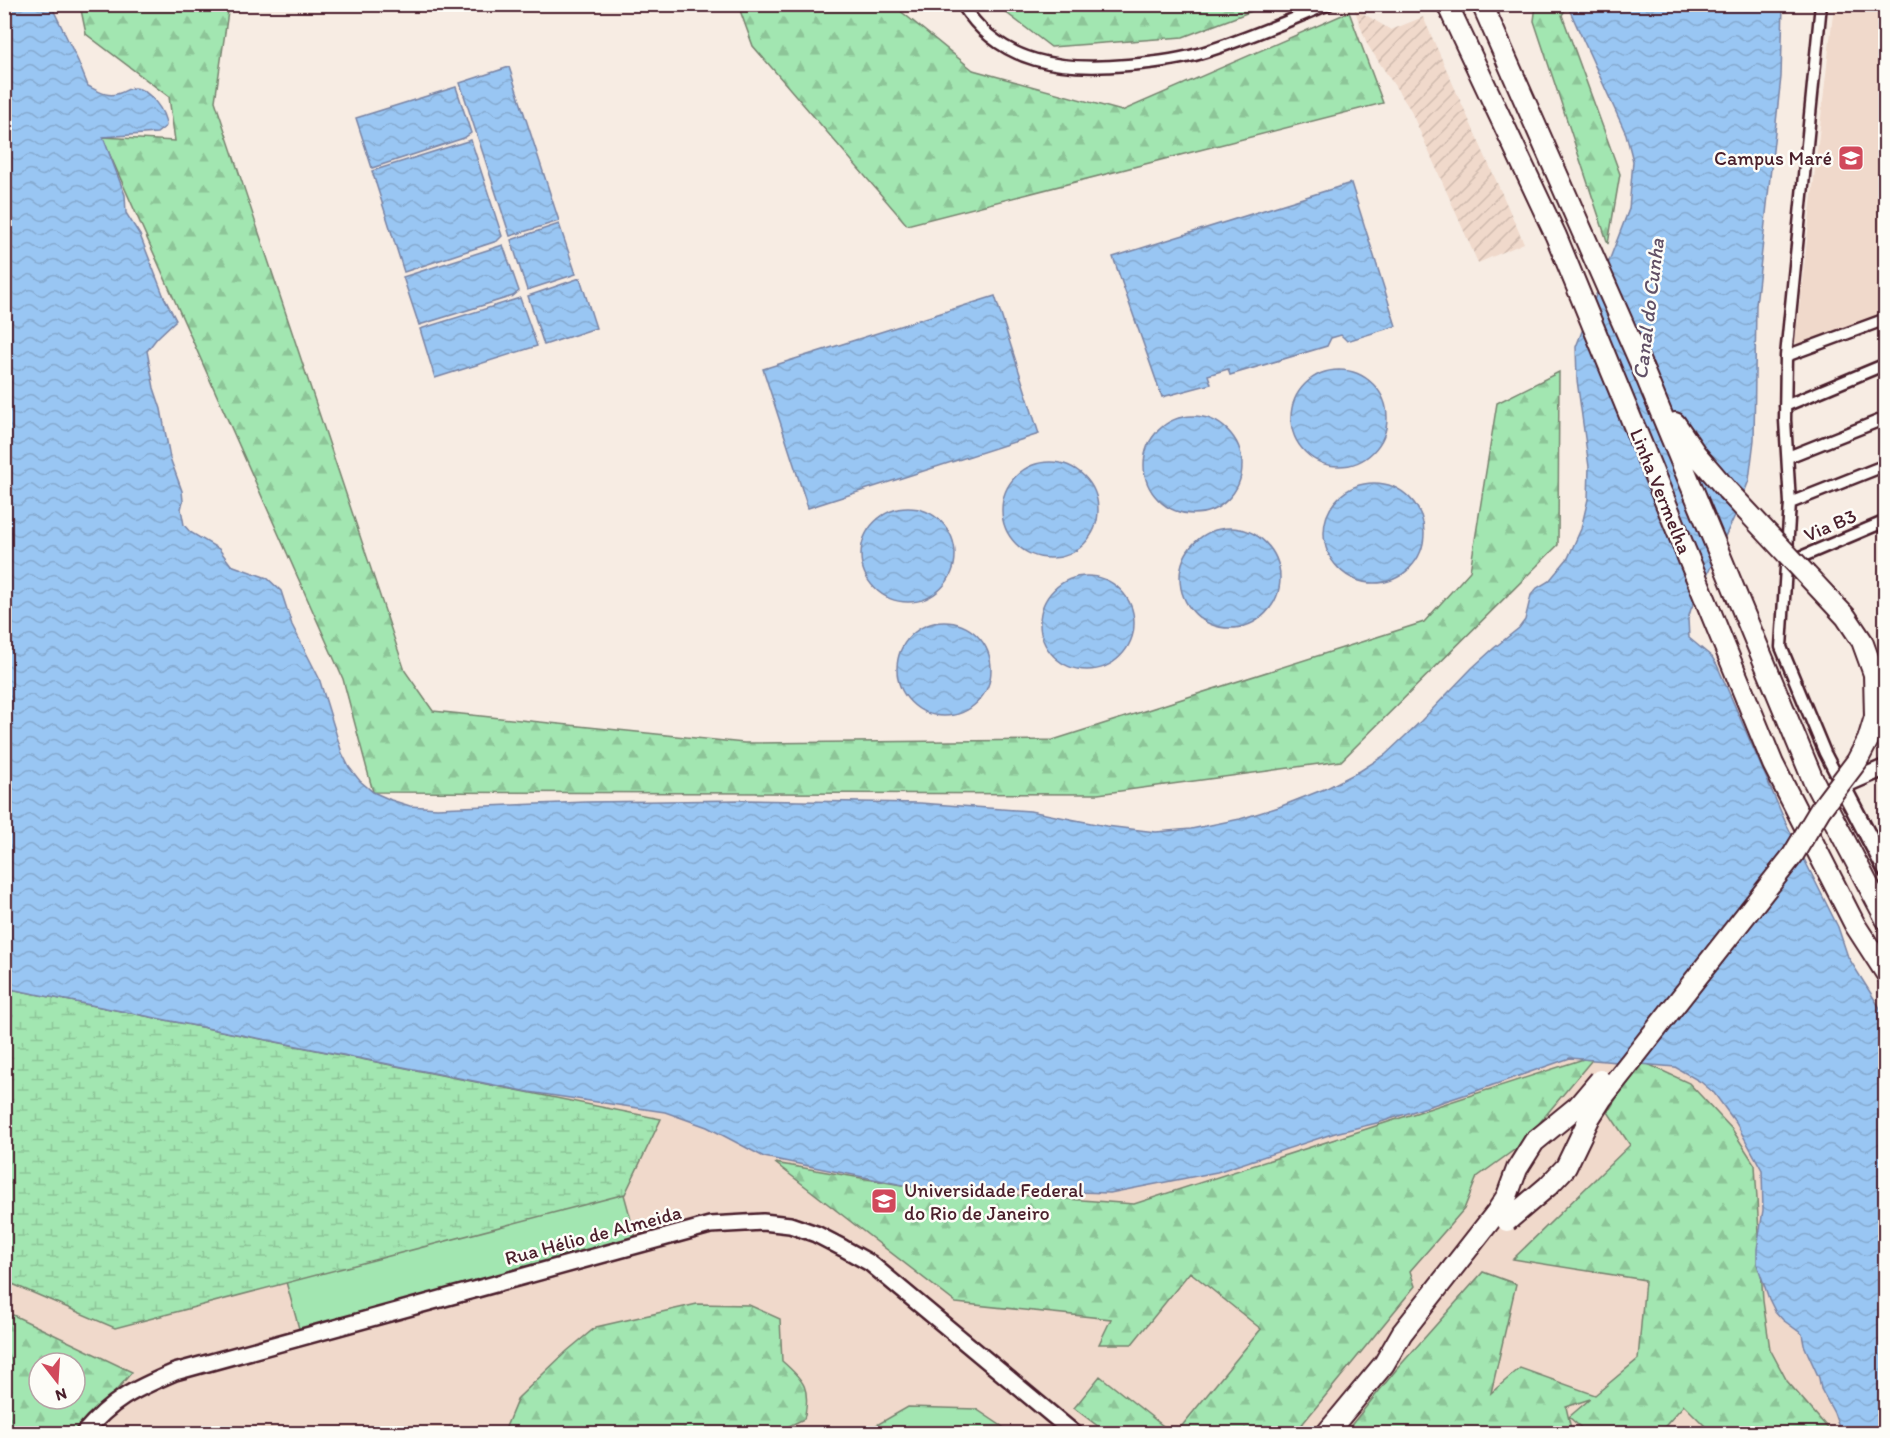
<svg xmlns="http://www.w3.org/2000/svg" width="1890" height="1438" viewBox="0 0 1890 1438" font-family="Itim,sans-serif">
<style>
.built{fill:#f0d9cb;fill-rule:evenodd}
.industrial{fill:url(#industrial-furrows)}
.grass{fill:#a2e6b1;stroke:#76826e;stroke-width:1.5}
.forest{fill:url(#forest-firs);stroke:#76826e;stroke-width:1.5;fill-rule:evenodd}
.wetland{fill:url(#wetland-marsh);stroke:#76826e;stroke-width:1.5}
.water{fill:url(#water-waves);stroke:#7983a3;stroke-width:1.5}
.lines{fill:none;stroke-linecap:round;stroke-linejoin:round}
.street-casing{stroke:#4a1f2b;stroke-width:15}
.secondary-casing{stroke:#4a1f2b;stroke-width:20}
.highway-casing{stroke:#4a1f2b;stroke-width:24}
.street{stroke:#fdfcf7;stroke-width:10}
.secondary{stroke:#fdfcf7;stroke-width:15}
.highway{stroke:#fdfcf7;stroke-width:20}
.highway-bridge-casing{stroke:#4a1f2b;stroke-width:24;stroke-linecap:butt}
.highway-bridge{stroke:#fdfcf7;stroke-width:20}
.labels{text-anchor:middle;dominant-baseline:central;stroke-width:5;stroke-linejoin:round;paint-order:stroke}
.poi-label{font-size:20px;fill:#4a1f2b;stroke:#fdfcf7;text-anchor:end}
.street-label{font-size:20px;fill:#4a1f2b;stroke:#fdfcf7}
.water-label{font-size:21px;font-style:italic;fill:#625167;stroke:#fdfcf7}
</style>
<defs>
<pattern id="industrial-furrows" width="10" height="10" patternUnits="userSpaceOnUse" patternTransform="scale(1.5)"><rect width="10" height="10" fill="#f0d9cb"/><path d="M-1 1l2-2M0 10L10 0M9 11l2-2" fill="none" stroke="#cfbaae"/></pattern>
<pattern id="forest-firs" width="22" height="20" patternUnits="userSpaceOnUse" patternTransform="scale(1.5)"><rect width="22" height="20" fill="#a2e6b1"/><path d="M5 1l3.5 6h-7zM16 11l3.5 6h-7z" fill="#8dc598"/></pattern>
<pattern id="wetland-marsh" width="20" height="14" patternUnits="userSpaceOnUse" patternTransform="scale(1.5)"><rect width="20" height="14" fill="#a2e6b1"/><path d="M1 5h8M5 5V1M11 12h8M15 12V8" fill="none" stroke="#8dc598"/></pattern>
<pattern id="water-waves" width="16" height="10" patternUnits="userSpaceOnUse" patternTransform="scale(1.5)"><rect width="16" height="10" fill="#99c6f3"/><path d="M0 5q4-4 8 0t8 0" fill="none" stroke="#85aad0"/></pattern>
</defs>
<rect width="100%" height="100%" fill="#f7ece3"/>
<filter id="ink" filterUnits="userSpaceOnUse"><feTurbulence type="fractalNoise" baseFrequency=".0167" numOctaves="2"/><feDisplacementMap in="SourceGraphic" scale="12" xChannelSelector="R" yChannelSelector="G"/><feConvolveMatrix kernelMatrix="1 2 1 2 8 2 1 2 1" color-interpolation-filters="sRGB"/></filter>
<g filter="url(#ink)">
<path class="built" d="M 1834,5 L 1885,5 L 1885,312 L 1805,346 L 1795,343 Z
M 5,982 L 529,1092 L 665,1112 L 707,1127 L 764,1157 L 913,1187 L 1110,1193 L 1217,1172 L 1335,1133 L 1381,1122 L 1476,1091 L 1570,1058 L 1675,1067 L 1701,1082 L 1714,1093 L 1736,1123 L 1762,1170 L 1763,1210 L 1757,1249 L 1761,1279 L 1775,1311 L 1783,1320 L 1802,1334 L 1804,1345 L 1819,1378 L 1821,1389 L 1834,1413 L 1841,1433 L 5,1434 ZM 39,1363 L 75,1363 L 75,1399 L 39,1399 Z"/>
<path class="industrial" d="M 1354,8 L 1391,30 L 1423,17 L 1524,243 L 1478,263 L 1410,109 L 1367,44 Z"/>
<path class="grass" d="M 622,1187 L 636,1238 L 300,1332 L 286,1282 Z
M 908,1407 L 976,1409 L 1012,1433 L 873,1433 L 875,1426 Z"/>
<path class="forest" d="M 80,5 L 229,5 L 215,101 L 405,671 L 433,711 L 744,743 L 1053,740 L 1424,622 L 1470,571 L 1497,403 L 1559,372 L 1558,545 L 1341,761 L 1098,794 L 373,792 L 343,679 L 102,137 L 175,141 L 169,97 L 86,34 Z
M 738,5 L 893,5 L 973,70 L 1122,111 L 1349,12 L 1383,103 L 907,225 L 753,46 Z
M 996,5 L 1268,5 L 1183,37 L 1051,47 Z
M 1536,5 L 1568,5 L 1562,15 L 1620,174 L 1608,244 L 1534,21 Z
M 1596,1055 L 1521,1145 L 1477,1177 L 1464,1209 L 1410,1271 L 1415,1286 L 1295,1433 L 1176,1433 L 1261,1329 L 1190,1272 L 1132,1344 L 1099,1344 L 1111,1319 L 956,1303 L 775,1163 L 913,1187 L 1134,1204 Z
M 1639,1060 L 1689,1083 L 1732,1129 L 1755,1165 L 1763,1301 L 1770,1349 L 1787,1381 L 1832,1433 L 1712,1433 L 1684,1405 L 1659,1433 L 1587,1433 L 1569,1417 L 1590,1399 L 1566,1407 L 1572,1433 L 1344,1434 L 1396,1370 L 1483,1272 L 1516,1284 L 1491,1393 L 1520,1368 L 1595,1395 L 1638,1359 L 1645,1280 L 1513,1259 L 1630,1145 L 1608,1112 Z
M 697,1304 L 749,1305 L 780,1319 L 782,1361 C 805,1381 811,1389 804,1419 L 774,1433 L 691,1434 L 684,1431 L 665,1434 L 509,1433 L 506,1427 L 518,1398 L 567,1351 L 596,1327 Z
M 13,1315 L 132,1372 L 80,1433 L 5,1433 L 4,1324 ZM 39,1363 L 75,1363 L 75,1399 L 39,1399 Z
M 1100,1376 L 1172,1433 L 1107,1433 L 1074,1408 Z"/>
<path class="wetland" d="M 5,988 L 661,1119 L 625,1194 L 115,1328 L 10,1283 L 5,1288 Z"/>
<path class="water" d="M 1575,4 L 1783,5 L 1781,77 L 1756,305 L 1754,440 L 1749,480 L 1738,509 L 1691,609 L 1688,619 L 1689,638 L 1712,657 L 1717,665 L 1785,821 L 1838,927 L 1848,957 L 1885,1016 L 1885,1433 L 1841,1433 L 1834,1413 L 1821,1389 L 1819,1378 L 1804,1345 L 1802,1334 L 1783,1320 L 1775,1311 L 1769,1299 L 1757,1264 L 1757,1249 L 1763,1210 L 1762,1170 L 1736,1123 L 1714,1093 L 1701,1082 L 1675,1067 L 1570,1058 L 1476,1091 L 1381,1122 L 1335,1133 L 1217,1172 L 1110,1193 L 913,1187 L 764,1157 L 707,1127 L 665,1112 L 529,1092 L 5,988 L 5,5 L 51,5 L 78,61 L 88,86 C 98,91 108,98 120,93 C 124,92 129,88 133,88 C 148,87 166,112 166,126 L 157,133 L 103,137 L 125,195 L 126,213 L 140,235 L 164,297 L 176,320 L 157,338 L 147,351 L 154,388 L 161,409 L 170,458 L 182,491 L 183,501 L 181,509 L 184,525 L 190,532 L 219,549 L 231,565 L 267,578 L 281,591 L 292,625 L 319,678 L 342,753 L 349,767 L 360,781 L 373,792 L 391,800 L 410,806 L 437,808 L 586,802 L 745,800 L 920,803 L 1030,811 L 1106,826 L 1156,832 L 1191,829 L 1240,819 L 1279,807 L 1327,788 L 1360,771 L 1385,755 L 1421,721 L 1472,668 L 1494,648 L 1519,628 L 1525,620 L 1531,595 L 1537,588 L 1549,581 L 1568,558 L 1581,529 L 1588,499 L 1589,467 L 1577,380 L 1576,347 L 1629,209 L 1633,161 L 1626,134 L 1570,11 Z
M 509,67 L 559,221 L 510,236 L 460,83 Z
M 456,87 L 471,133 L 464,138 L 372,168 L 356,118 Z
M 471,140 L 502,236 L 497,241 L 404,272 L 372,171 Z
M 1351,183 L 1396,326 L 1347,341 L 1341,335 L 1331,338 L 1327,346 L 1230,375 L 1228,369 L 1208,375 L 1211,384 L 1162,397 L 1113,257 Z
M 559,224 L 576,274 L 527,290 L 511,240 Z
M 503,245 L 519,291 L 513,296 L 419,325 L 403,277 Z
M 580,278 L 596,328 L 544,345 L 528,296 Z
M 995,296 L 1039,434 L 808,508 L 763,369 Z
M 520,298 L 537,346 L 435,378 L 420,329 Z
M1291 418a48 48 0 1 1 96 0a48 48 0 1 1-96 0Z
M1144 465a49 49 0 1 1 98 0a49 49 0 1 1-98 0Z
M1002 510a48 48 0 1 1 96 0a48 48 0 1 1-96 0Z
M1324 533a50 50 0 1 1 100 0a50 50 0 1 1-100 0Z
M861 555a47 47 0 1 1 94 0a47 47 0 1 1-94 0Z
M1180 578a50 50 0 1 1 100 0a50 50 0 1 1-100 0Z
M1040 623a47 47 0 1 1 94 0a47 47 0 1 1-94 0Z
M897 669a47 47 0 1 1 94 0a47 47 0 1 1-94 0Z"/>
<g class="lines">
<defs>
<path id="street" d="M 962,4 C 1000,65 1063,71 1128,65 C 1154,63 1180,60 1205,52 C 1247,39 1288,21 1329,4
M 1821,4 L 1786,356 L 1785,420 L 1790,503 L 1781,647 L 1825,753 L 1841,784
M 1786,356 L 1886,319
M 1785,406 L 1886,364
M 1788,457 L 1886,418
M 1790,503 L 1886,465
M 1789,562 L 1886,521"/>
<path id="secondary" d="M 1886,767 L 1842,786 L 1886,870
M 83,1434 C 113,1399 133,1390 175,1372 L 710,1225 L 763,1222 L 790,1225 L 816,1234 L 843,1248 L 870,1263 L 1075,1434"/>
<path id="highway" d="M 1447,4 L 1556,236 L 1773,764 L 1855,925 L 1886,973
M 1482,4 L 1642,367 L 1813,780 L 1886,919
M 1675,423 L 1696,454 L 1727,490
M 1326,1434 L 1384,1364 L 1402,1333 L 1496,1213"/>
</defs>
<use href="#street" class="street-casing"/>
<use href="#secondary" class="secondary-casing"/>
<use href="#highway" class="highway-casing"/>
<use href="#street" class="street"/>
<use href="#secondary" class="secondary"/>
<use href="#highway" class="highway"/>
<defs>
<path id="highway-bridge" d="M 1496,1213 L 1507,1196 L 1517,1169 L 1534,1142 L 1578,1106 L 1600,1080
M 1507,1221 L 1548,1186 L 1566,1167 L 1590,1117 L 1602,1098 L 1793,855 L 1820,810 L 1857,761 L 1868,740 L 1875,717 L 1874,674 L 1862,641 L 1846,617 L 1727,490"/>
</defs>
<use href="#highway-bridge" class="highway-bridge-casing"/>
<use href="#highway-bridge" class="highway-bridge"/>
</g>
</g>
<defs>
<symbol id="school-square" viewBox="-11 -11 22 22"><rect x="-9" y="-9" width="18" height="18" rx="4" fill="#d1495b" stroke="#fdfcf7"/><path d="M0-5L7-2L0 1L-7-2ZM-4 1L0 2.5L4 1V4Q0 6-4 4Z" fill="#fff"/></symbol>
<symbol id="university-square" viewBox="-11 -11 22 22"><rect x="-9" y="-9" width="18" height="18" rx="4" fill="#d1495b" stroke="#fdfcf7"/><path d="M0-5L7-2L0 1L-7-2ZM-4 1L0 2.5L4 1V4Q0 6-4 4Z" fill="#fff"/></symbol>
</defs>
<g fill-rule="evenodd">
<use href="#school-square" x="1836" y="143" width="30" height="30"/>
<use href="#university-square" x="869" y="1186" width="30" height="30"/>
</g>
<g class="labels">
<g class="poi-label">
<text x="1832" y="158">Campus Maré</text>
<text x="904" y="1190" text-anchor="start">Universidade Federal<tspan x="904" dy="23">do Rio de Janeiro</tspan></text>
</g>
<g class="street-label">
<text transform="translate(1661 491) rotate(68)">Linha Vermelha</text>
<text transform="translate(1830 525) rotate(-23)">Via B3</text>
<text transform="translate(593 1235) rotate(-15)">Rua Hélio de Almeida</text>
</g>
<g class="water-label">
<text transform="translate(1648 309) rotate(-83)">Canal do Cunha</text>
</g>
</g>
<rect width="1890" height="1438" fill="none" stroke="#fdfcf7" stroke-width="24"/>
<rect x="12" y="12" width="1866" height="1414" fill="none" stroke="#4a1f2b" stroke-width="2" filter="url(#ink)"/>
<g transform="translate(57 1381) rotate(163)"><circle r="28" fill="#fdfcf7" stroke="#b5a4a5" stroke-width="1.5"/>
<path d="M0-4.5L10 22L0 15L-10 22Z" fill="#d1495b"/>
<text y="-9" font-size="16" font-weight="bold" text-anchor="middle" fill="#4a1f2b">N</text>
</g>
</svg>
